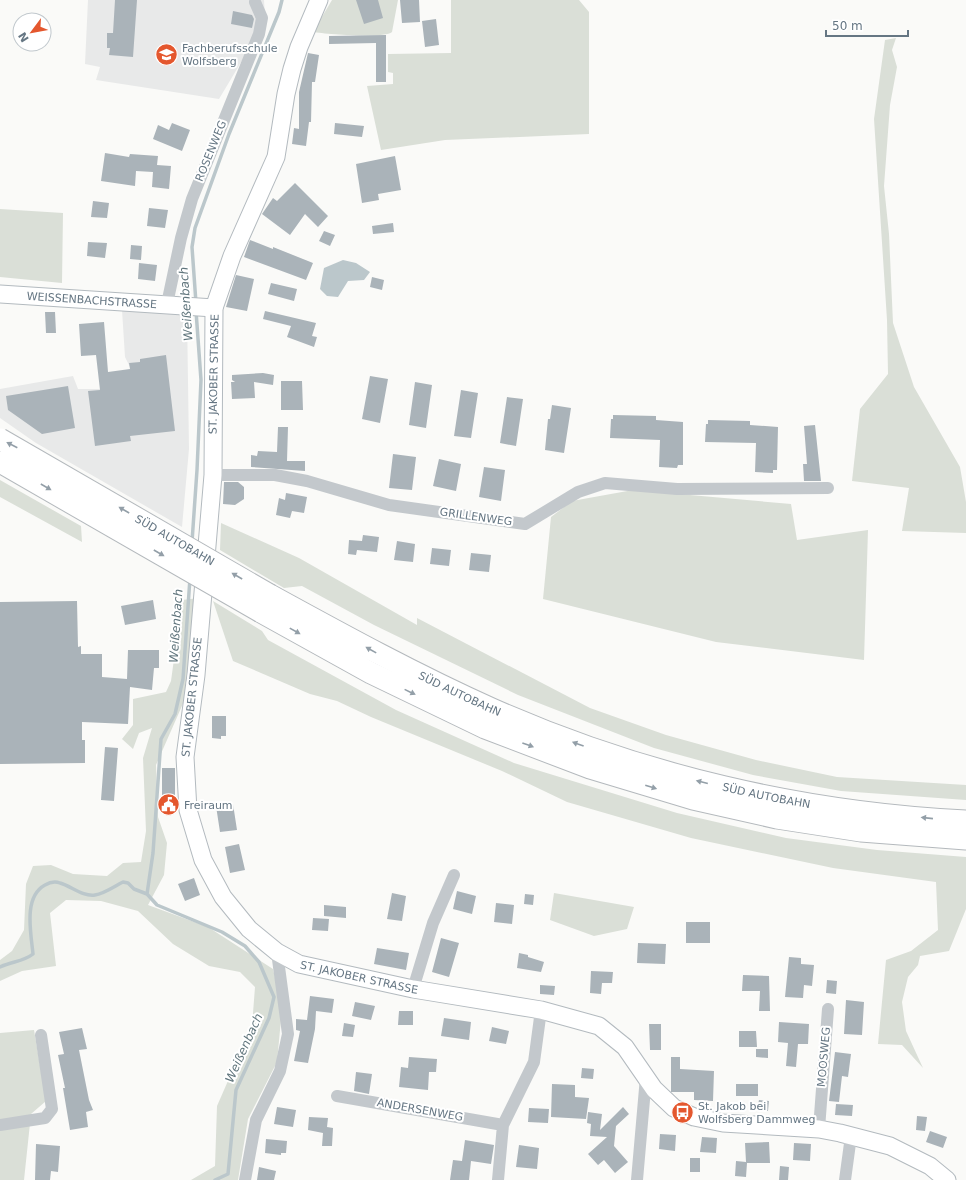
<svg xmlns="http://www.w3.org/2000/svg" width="966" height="1180" viewBox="0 0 966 1180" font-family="'DejaVu Sans',sans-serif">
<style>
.built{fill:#e8e9e9}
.green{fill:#dadfd7}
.water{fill:#bbc7cb}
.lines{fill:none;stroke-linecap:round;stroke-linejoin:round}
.stream{stroke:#bbc7cb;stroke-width:3.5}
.building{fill:#aab3b9}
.secondary-casing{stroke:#b3babf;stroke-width:19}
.motorway-casing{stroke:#b4b9bd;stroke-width:23}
.minor{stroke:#c3c8cc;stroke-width:12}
.secondary{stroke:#fff;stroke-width:17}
.motorway{stroke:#fff;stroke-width:21}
.motorway-bridge-casing{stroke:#b4b9bd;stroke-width:23;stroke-linecap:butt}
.motorway-bridge{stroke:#fff;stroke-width:21}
.oneway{fill:#939fa8}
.labels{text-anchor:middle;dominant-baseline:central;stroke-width:4;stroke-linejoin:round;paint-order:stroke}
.poi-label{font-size:11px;fill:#657683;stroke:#fff;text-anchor:start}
.street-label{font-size:11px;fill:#657683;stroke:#fff}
.water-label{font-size:12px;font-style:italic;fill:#60757c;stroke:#fff}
</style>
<rect width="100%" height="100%" fill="#fafaf8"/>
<path class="built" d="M 88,0 L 264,0 L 265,17 L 252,44 L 219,99 L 96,80 L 100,67 L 85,64 Z
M 122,310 L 187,314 L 189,449 L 182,527 L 36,443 L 0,418 L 0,389 L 73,376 L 78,389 L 102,389 L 131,369 L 125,357 Z"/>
<path class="green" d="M 332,0 L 398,0 L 392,32 C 384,39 326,34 313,32 Z
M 451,0 L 579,0 L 589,12 L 589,134 L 445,140 L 381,150 L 367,86 L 393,84 L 393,73 L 388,72 L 388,54 L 451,53 Z
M 896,38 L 892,50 L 897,67 L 890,105 L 884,186 L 889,234 L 893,323 L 914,387 L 960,467 L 966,502 L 966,533 L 902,531 L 909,488 L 852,481 L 860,409 L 888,374 L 887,320 L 874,119 L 885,40 Z
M 0,209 L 63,213 L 62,283 L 0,277 Z
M 0,480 L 81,526 L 82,542 L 0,497 Z
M 633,490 L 791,504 L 797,540 L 868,530 L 864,660 L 716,642 L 543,599 L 551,517 L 572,501 Z
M 221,523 L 299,558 L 417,625 L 417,618 L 590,708 L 666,735 L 756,760 L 837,777 L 966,785 L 966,800 L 841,791 L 753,775 L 654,748 L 518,695 L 374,625 L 302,586 L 284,588 L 220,550 Z
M 199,598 L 185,699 L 156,765 L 158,817 L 167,843 L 164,875 L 148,905 L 208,927 L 273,969 L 282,1009 L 277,1062 L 248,1119 L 238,1180 L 191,1180 L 215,1166 L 217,1106 L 252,1026 L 255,987 L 240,972 L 209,966 L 173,944 L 138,911 L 101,901 L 66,900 L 50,913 L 56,966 L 22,971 L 0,981 L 0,960 L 12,951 L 24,930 L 26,884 L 33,866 L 51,865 L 73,874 L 107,876 L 123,863 L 141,862 L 146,831 L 143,758 L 152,728 L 139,733 L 133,749 L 122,739 L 133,725 L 133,699 L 166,692 L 171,681 L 182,600 Z
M 213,601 L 262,631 L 268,640 L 396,710 L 514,763 L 677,813 L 786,838 L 877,850 L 966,857 L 966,909 L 949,951 L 920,956 L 918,965 L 908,977 L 902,1002 L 906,1031 L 923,1068 L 902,1045 L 878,1044 L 886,960 L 911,951 L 938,930 L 936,882 L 833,868 L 691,838 L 567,802 L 502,771 L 371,717 L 337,701 L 310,694 L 233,661 Z
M 554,893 L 634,907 L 627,929 L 594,936 L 550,920 Z
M 34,1030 L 46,1101 L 31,1114 L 24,1180 L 0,1180 L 0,1033 Z"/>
<path class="water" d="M 343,260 L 356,263 L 370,272 L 364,280 L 348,281 L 338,297 L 327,296 L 320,289 L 324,268 Z"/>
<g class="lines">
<path class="stream" d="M 196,303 L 192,247 L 195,228 L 229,134 L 279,12 L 282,0
M 192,542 L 197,470 L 201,380 L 196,311
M 190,578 L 183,679 L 175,714 L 161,739 L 153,853 L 147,894 L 157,905 L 222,932 L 245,946 L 259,962 L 274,997 L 269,1018 L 236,1090 L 228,1174 L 215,1180
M 0,967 C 12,961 23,962 33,954 C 31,933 23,897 45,885 C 50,882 55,881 60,883 C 71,886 83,897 95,895 C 104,894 115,886 123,882 L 128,883 L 134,889 L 147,894"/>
</g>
<path class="building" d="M 115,0 L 137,0 L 133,57 L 109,55 L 110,48 L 107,48 L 107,33 L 113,33 Z
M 356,0 L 378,0 L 383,18 L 364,24 Z
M 400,0 L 419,0 L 420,22 L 402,23 Z
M 233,11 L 252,15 L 254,19 L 252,28 L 231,24 Z
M 436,19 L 439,45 L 425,47 L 422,21 Z
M 386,35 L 386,82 L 376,82 L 376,43 L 329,44 L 329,36 Z
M 308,53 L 319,55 L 315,82 L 312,82 L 311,122 L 309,122 L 306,146 L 292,144 L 294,128 L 299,129 L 299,92 Z
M 172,123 L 190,130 L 182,151 L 153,139 L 158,125 L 169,130 Z
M 335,123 L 364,126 L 362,137 L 334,134 Z
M 105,153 L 129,157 L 130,154 L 158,156 L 157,165 L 171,166 L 169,189 L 152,187 L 153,172 L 136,171 L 135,186 L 101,181 Z
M 395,156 L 401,190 L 378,194 L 379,200 L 362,203 L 356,164 Z
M 295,183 L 328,216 L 318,227 L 305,214 L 290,235 L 262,214 L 273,198 L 277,201 Z
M 93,201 L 109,203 L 107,218 L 91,217 Z
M 149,208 L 168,210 L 165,228 L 147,226 Z
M 393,223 L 394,232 L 373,234 L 372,226 Z
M 324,231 L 335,235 L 330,246 L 319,241 Z
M 250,240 L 273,249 L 273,247 L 313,263 L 306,280 L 244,257 Z
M 88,242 L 107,243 L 105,258 L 87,256 Z
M 131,245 L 142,246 L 141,260 L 130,259 Z
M 139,263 L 157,265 L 155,281 L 138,279 Z
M 236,275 L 254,279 L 247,311 L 226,307 Z
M 372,277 L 384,280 L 382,290 L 370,287 Z
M 271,283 L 297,289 L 294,301 L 268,294 Z
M 265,311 L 316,323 L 312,336 L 317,337 L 314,347 L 287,337 L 291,326 L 263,319 Z
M 45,312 L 55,312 L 56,333 L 46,333 Z
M 104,322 L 108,372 L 130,369 L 129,363 L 140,362 L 140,359 L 166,355 L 175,431 L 130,436 L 131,441 L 95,446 L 88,391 L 100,390 L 96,355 L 81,356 L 79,324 Z
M 263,373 L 274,375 L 273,385 L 254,382 L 255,398 L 232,399 L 231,382 L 235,382 L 232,380 L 232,375 Z
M 370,376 L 388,379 L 380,423 L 362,419 Z
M 281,381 L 302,381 L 303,410 L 281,410 Z
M 415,382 L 432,385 L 426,428 L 409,425 Z
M 68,386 L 75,428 L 42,434 L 8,410 L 6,396 Z
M 461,390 L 478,393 L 471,438 L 454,436 Z
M 507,397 L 523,399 L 516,446 L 500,443 Z
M 552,405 L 571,408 L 564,453 L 545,450 L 548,419 L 550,419 Z
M 613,415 L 656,416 L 656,420 L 683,422 L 683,465 L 678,465 L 677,468 L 659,467 L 660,440 L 610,438 L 611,419 L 613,419 Z
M 708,420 L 750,421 L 750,425 L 778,427 L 777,470 L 773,470 L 773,473 L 755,472 L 756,443 L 705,442 L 706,424 L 708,424 Z
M 815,425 L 821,481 L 804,481 L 803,464 L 807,464 L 804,426 Z
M 278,427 L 288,427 L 287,461 L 305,461 L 305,471 L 251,467 L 251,455 L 257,456 L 258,451 L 277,452 Z
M 393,454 L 416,457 L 412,490 L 389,488 Z
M 439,459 L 461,464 L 456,491 L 433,486 Z
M 484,467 L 505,470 L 501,501 L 479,497 Z
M 224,482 L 238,482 L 244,487 L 244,499 L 235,505 L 223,504 Z
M 286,493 L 307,497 L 304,513 L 292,511 L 290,518 L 276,515 L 279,498 L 285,500 Z
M 363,535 L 379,537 L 377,552 L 357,550 L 356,555 L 348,554 L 349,540 L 362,541 Z
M 397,541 L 415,544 L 413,562 L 394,560 Z
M 432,548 L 451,550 L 449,566 L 430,564 Z
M 471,553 L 491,555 L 489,572 L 469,570 Z
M 153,600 L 156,619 L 125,625 L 121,606 Z
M 77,601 L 78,647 L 81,646 L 81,654 L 102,654 L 102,677 L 127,679 L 128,650 L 159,650 L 159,668 L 154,668 L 152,690 L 130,687 L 128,724 L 82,722 L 82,740 L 85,740 L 85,763 L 0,764 L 0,602 Z
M 212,716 L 226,716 L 226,736 L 221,736 L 221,739 L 212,738 Z
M 105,747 L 118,748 L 114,801 L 101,800 Z
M 162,768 L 175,768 L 175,813 L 162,813 Z
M 233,804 L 237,830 L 220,832 L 216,806 Z
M 239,844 L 245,870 L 230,873 L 225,847 Z
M 194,878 L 200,895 L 185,901 L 178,884 Z
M 457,891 L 476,896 L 472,914 L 453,909 Z
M 392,893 L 406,896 L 402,921 L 387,919 Z
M 525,894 L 534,895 L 533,905 L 524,904 Z
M 496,903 L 514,905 L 512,924 L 494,922 Z
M 324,905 L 346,907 L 346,918 L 324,916 Z
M 313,918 L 329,919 L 328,931 L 312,930 Z
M 686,922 L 710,922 L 710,943 L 686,943 Z
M 441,938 L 459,943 L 449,977 L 432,972 Z
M 638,943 L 666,944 L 665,964 L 637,963 Z
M 377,948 L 409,953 L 406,970 L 374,964 Z
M 519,953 L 528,955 L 528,957 L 544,962 L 541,972 L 517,968 Z
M 789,957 L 801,958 L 801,964 L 814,965 L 812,986 L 804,985 L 803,998 L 785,997 Z
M 591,971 L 613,972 L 612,983 L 602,983 L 601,994 L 590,993 Z
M 743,975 L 769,976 L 770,1011 L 759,1011 L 760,991 L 742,991 Z
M 827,980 L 837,981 L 836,994 L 826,993 Z
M 540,985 L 555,986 L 554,995 L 540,994 Z
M 310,996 L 334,999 L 332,1013 L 316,1011 L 315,1029 L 308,1063 L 294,1061 L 300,1031 L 296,1030 L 296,1019 L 307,1020 Z
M 846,1000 L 864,1002 L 862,1035 L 844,1034 Z
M 355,1002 L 375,1006 L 371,1020 L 352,1016 Z
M 399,1011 L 413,1011 L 413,1025 L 398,1025 Z
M 444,1018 L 471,1022 L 469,1040 L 441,1036 Z
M 779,1022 L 809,1024 L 808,1044 L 798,1044 L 796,1067 L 786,1066 L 788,1043 L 778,1042 Z
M 344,1023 L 355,1025 L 353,1037 L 342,1036 Z
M 649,1024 L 661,1024 L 661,1050 L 650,1050 Z
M 492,1027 L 509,1031 L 506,1044 L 489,1041 Z
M 82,1028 L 87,1049 L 79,1050 L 89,1100 L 93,1110 L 86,1112 L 88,1127 L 70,1130 L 63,1088 L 65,1088 L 58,1055 L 64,1054 L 59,1032 Z
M 739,1031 L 756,1031 L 757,1047 L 739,1047 Z
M 756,1049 L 768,1049 L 768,1058 L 756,1057 Z
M 835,1052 L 851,1054 L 848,1077 L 842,1076 L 839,1102 L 829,1101 Z
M 409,1057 L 437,1059 L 436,1072 L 429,1072 L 428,1090 L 399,1087 L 401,1067 L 408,1068 Z
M 671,1057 L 680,1057 L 680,1069 L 714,1071 L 713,1101 L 694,1100 L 694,1092 L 671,1092 Z
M 582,1068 L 594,1069 L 593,1079 L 581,1078 Z
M 356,1072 L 372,1074 L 369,1094 L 354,1091 Z
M 552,1084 L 575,1085 L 575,1097 L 589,1098 L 586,1119 L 551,1117 Z
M 736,1084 L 758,1084 L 758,1096 L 736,1096 Z
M 759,1100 L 769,1101 L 768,1111 L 757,1109 Z
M 836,1104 L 853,1105 L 852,1116 L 835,1115 Z
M 277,1107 L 296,1110 L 293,1127 L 274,1124 Z
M 623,1107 L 629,1114 L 616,1126 L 614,1146 L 628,1162 L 615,1173 L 604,1160 L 598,1165 L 588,1154 L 607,1137 L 590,1136 L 591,1124 L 587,1123 L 588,1112 L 602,1114 L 600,1130 Z
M 529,1108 L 549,1109 L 548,1123 L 528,1122 Z
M 917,1116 L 927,1117 L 925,1131 L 916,1130 Z
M 309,1117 L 328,1118 L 327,1127 L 333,1128 L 332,1146 L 322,1146 L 323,1133 L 308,1130 Z
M 930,1131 L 947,1137 L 943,1148 L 926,1142 Z
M 660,1134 L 676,1135 L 675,1151 L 659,1149 Z
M 702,1137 L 717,1138 L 716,1153 L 700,1152 Z
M 266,1139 L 287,1141 L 286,1153 L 281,1153 L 281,1155 L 265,1153 Z
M 465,1140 L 494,1145 L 491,1164 L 471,1161 L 469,1180 L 450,1180 L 453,1160 L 462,1161 Z
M 769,1142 L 770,1163 L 747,1163 L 746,1177 L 735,1176 L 736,1161 L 746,1162 L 745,1143 Z
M 794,1143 L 811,1144 L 810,1161 L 793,1160 Z
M 36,1144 L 60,1146 L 58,1172 L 51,1171 L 50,1180 L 35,1180 Z
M 519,1145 L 539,1148 L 537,1169 L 516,1167 Z
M 690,1158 L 700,1158 L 700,1172 L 690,1172 Z
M 780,1166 L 789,1167 L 788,1180 L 779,1180 Z
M 259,1167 L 276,1171 L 274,1180 L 257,1180 Z"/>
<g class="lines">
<defs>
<g id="secondary">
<path id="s1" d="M 319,0 L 299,47 L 292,69 L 286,94 L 276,157 L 232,256 L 214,308 L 213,475 L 196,675 L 185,757 L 188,810 L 203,860 L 223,897 L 249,929 L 277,952 L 299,964 L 413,989 L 541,1010 L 599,1026 L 625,1047 L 654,1089 L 674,1108 L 694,1117 L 723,1123 L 819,1129 L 840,1133 L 890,1146 L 930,1166 L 947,1180"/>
<path id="s2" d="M 0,294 L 214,308"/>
</g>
<g id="motorway">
<path id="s3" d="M 270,595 C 343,635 416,675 492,709 C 641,775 803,813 966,821"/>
<path d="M 261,612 L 371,673 L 485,728 L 590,768 L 693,799 L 777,818 L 861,831 L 966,839"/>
</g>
</defs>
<use href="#secondary" class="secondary-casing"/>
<use href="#motorway" class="motorway-casing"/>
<path class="minor" d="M 167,304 L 181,238 L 192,199 L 259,34 L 262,18 L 255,2
M 213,475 L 275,475 L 307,481 L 389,505 L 525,524 L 578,492 L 605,483 L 677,489 L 828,488
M 413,989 L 433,923 L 454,875
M 337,1096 L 503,1125
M 0,1125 L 45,1118 L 52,1109 L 41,1035
M 819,1129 L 828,1009
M 245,1180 L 256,1120 L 280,1071 L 288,1034 L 277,952
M 498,1180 L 503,1125 L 534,1062 L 541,1010
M 637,1180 L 646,1077
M 845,1180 L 851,1136"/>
<use href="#secondary" class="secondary"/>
<use href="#motorway" class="motorway"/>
<defs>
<g id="motorway-bridge">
<path id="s4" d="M 0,439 L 270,595"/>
<path d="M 0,462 L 261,612"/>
</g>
</defs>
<use href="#motorway-bridge" class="motorway-bridge-casing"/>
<use href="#motorway-bridge" class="motorway-bridge"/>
</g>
<defs><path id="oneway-solid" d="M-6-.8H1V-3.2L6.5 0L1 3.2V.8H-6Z"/></defs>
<g class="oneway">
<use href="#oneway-solid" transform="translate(12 445) rotate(-153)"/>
<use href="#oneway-solid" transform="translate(46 487) rotate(30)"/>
<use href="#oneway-solid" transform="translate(124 510) rotate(-150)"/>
<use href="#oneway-solid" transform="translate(159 553) rotate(30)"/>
<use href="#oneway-solid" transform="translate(237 576) rotate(-150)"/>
<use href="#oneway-solid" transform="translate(295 631) rotate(29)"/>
<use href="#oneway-solid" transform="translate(371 650) rotate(-151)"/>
<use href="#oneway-solid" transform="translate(410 692) rotate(26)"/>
<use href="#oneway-solid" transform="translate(578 744) rotate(-160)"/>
<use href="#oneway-solid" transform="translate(528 745) rotate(20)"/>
<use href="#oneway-solid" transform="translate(702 782) rotate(-166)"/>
<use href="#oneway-solid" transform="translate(651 787) rotate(17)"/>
<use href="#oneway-solid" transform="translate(927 818) rotate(-174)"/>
</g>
<defs>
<symbol id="school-disc" viewBox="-11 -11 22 22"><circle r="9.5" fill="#e4572e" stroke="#fff"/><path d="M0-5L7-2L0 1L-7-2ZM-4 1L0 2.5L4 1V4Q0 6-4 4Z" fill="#fff"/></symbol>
<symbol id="civic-disc" viewBox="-11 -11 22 22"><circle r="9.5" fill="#e4572e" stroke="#fff"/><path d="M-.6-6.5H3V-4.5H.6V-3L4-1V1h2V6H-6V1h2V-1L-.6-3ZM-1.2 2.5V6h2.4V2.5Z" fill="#fff"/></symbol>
<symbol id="bus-disc" viewBox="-11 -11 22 22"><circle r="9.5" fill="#e4572e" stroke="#fff"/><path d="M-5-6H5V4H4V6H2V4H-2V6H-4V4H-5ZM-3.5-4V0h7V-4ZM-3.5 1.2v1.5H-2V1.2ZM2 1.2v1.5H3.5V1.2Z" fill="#fff"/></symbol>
</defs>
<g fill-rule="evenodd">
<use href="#school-disc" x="154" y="42" width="25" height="25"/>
<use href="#civic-disc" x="156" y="792" width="25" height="25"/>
<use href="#bus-disc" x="670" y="1100" width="25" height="25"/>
</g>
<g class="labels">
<g class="poi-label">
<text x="182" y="48">Fachberufsschule<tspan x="182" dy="13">Wolfsberg</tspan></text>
<text x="184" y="805">Freiraum</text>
<text x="698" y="1106">St. Jakob bei<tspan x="698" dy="13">Wolfsberg Dammweg</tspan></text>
</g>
<g class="street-label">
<text transform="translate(211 151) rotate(-68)">ROSENWEG</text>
<text stroke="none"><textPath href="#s2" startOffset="92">WEISSENBACHSTRASSE</textPath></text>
<text transform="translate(214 374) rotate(-89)">ST. JAKOBER STRASSE</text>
<text transform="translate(476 517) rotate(8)">GRILLENWEG</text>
<text stroke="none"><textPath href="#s4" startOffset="202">SÜD AUTOBAHN</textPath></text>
<text stroke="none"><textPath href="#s3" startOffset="214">SÜD AUTOBAHN</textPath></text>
<text transform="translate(192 697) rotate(-84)">ST. JAKOBER STRASSE</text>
<text stroke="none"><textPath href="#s3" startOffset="538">SÜD AUTOBAHN</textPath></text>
<text stroke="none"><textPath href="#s1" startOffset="1089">ST. JAKOBER STRASSE</textPath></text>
<text transform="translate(824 1057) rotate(-85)">MOOSWEG</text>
<text transform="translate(420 1110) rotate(10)">ANDERSENWEG</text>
</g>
<g class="water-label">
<text transform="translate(186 304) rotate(-94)">Weißenbach</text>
<text transform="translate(176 626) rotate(-86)">Weißenbach</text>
<text transform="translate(244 1048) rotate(-66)">Weißenbach</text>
</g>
</g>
<g transform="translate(32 32) rotate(238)"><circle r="19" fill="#ffffff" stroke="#c1c8cd"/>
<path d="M0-3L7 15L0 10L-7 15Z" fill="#e4572e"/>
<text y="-6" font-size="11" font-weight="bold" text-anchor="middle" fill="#657683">N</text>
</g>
<path d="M826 30v6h82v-6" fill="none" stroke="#657683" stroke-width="2"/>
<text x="832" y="30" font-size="12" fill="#657683" stroke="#ffffff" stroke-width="3" paint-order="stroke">50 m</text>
</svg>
